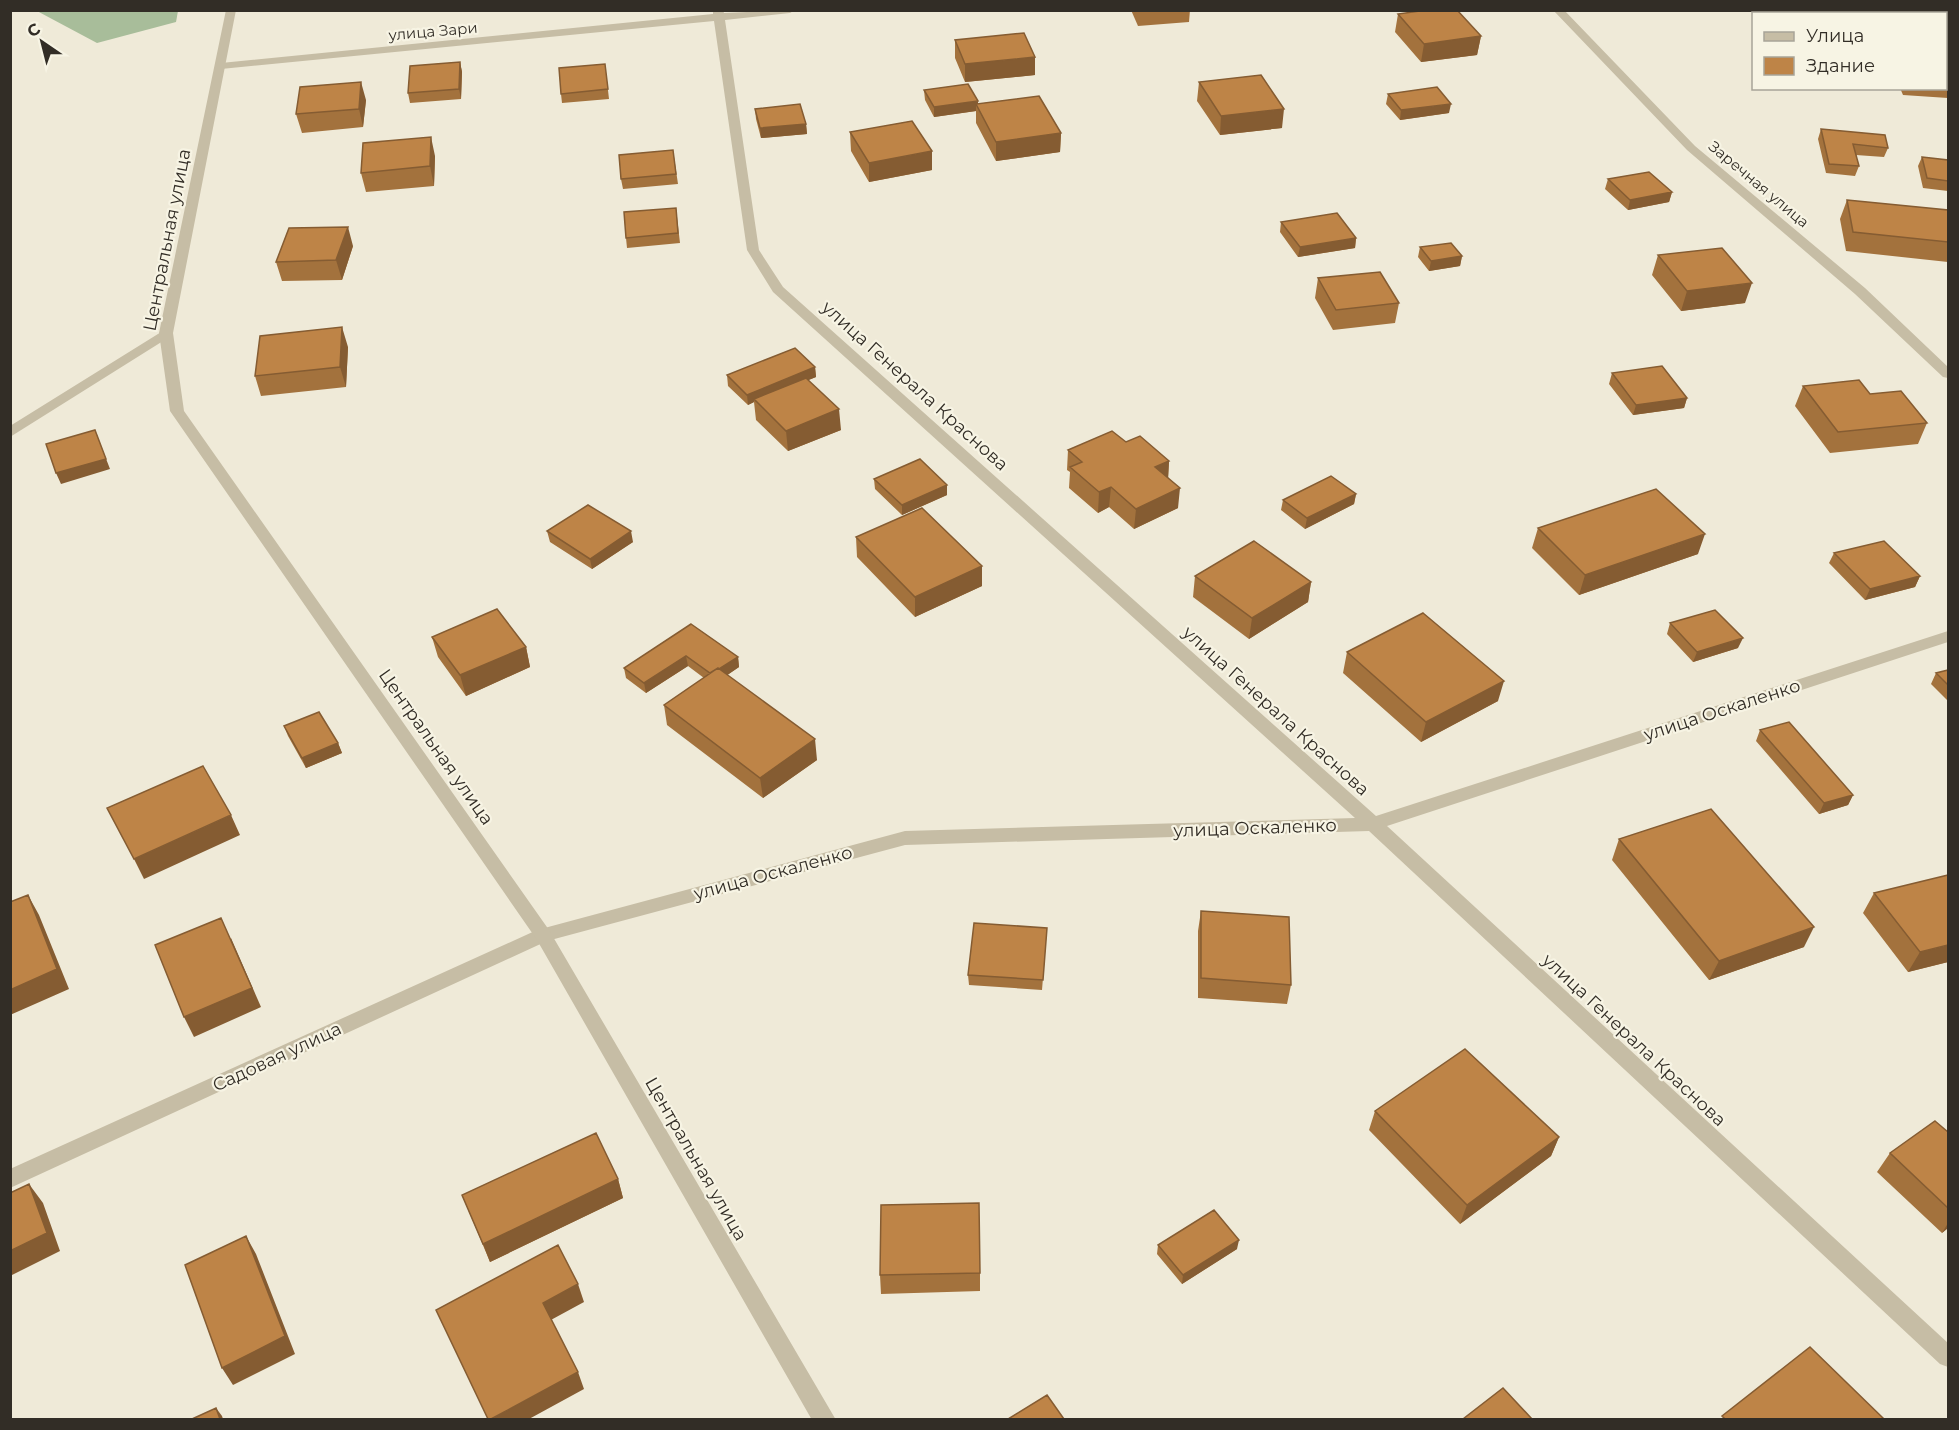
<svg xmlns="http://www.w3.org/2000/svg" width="1959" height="1430" viewBox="0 0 1959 1430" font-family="Montserrat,sans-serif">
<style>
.green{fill:#a8bd9a}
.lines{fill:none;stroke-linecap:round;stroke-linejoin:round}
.minor{fill:#c6bda5;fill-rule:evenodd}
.tertiary{fill:#c6bda5;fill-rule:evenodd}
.wall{fill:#a3723d}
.shaded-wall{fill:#855c32}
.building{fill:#be8447;stroke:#855c32;stroke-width:1.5}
.labels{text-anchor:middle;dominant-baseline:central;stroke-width:4.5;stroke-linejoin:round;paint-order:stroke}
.far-street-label{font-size:15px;fill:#322d26;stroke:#f7f4e4}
.street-label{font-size:18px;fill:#322d26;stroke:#f7f4e4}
</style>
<rect width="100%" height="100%" fill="#efead8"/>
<path class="green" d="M 37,11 L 178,11 L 176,22 L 97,43 Z"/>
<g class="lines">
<path class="minor" d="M 713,10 L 723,10 L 724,13 L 795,10 L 790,13 L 725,20 L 759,250 L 783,287 L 1376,816 L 1948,631 L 1948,642 L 1387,826 L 1948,1343 L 1948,1367 L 1940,1364 L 1369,831 L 905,845 L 547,941 L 10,1188 L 10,1169 L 537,930 L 905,831 L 1355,818 L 773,292 L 747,250 L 714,21 L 221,69 L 215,66 L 221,63 L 713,14 Z
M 1553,10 L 1564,10 L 1695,146 L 1865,288 L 1948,367 L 1948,378 L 1943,377 L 1855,294 L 1687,150 Z
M 166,329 L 171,330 L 173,333 L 171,336 L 10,437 L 10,426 Z"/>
<path class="tertiary" d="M 226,10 L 236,10 L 173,333 L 184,411 L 549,930 L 836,1420 L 812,1420 L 537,940 L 170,411 L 159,333 Z"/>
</g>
<path class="wall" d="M 1131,10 L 1190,10 L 1189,22 L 1138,26 Z
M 1758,10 L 1829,10 L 1830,14 L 1759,14 Z
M 1398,14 L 1481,36 L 1477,55 L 1421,62 L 1395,32 Z
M 955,40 L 1035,75 L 965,82 L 955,58 Z
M 460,62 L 462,72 L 461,99 L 410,103 L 408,93 Z
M 1946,72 L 1948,72 L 1948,98 L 1903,95 L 1900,88 L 1946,88 Z
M 606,73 L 609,99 L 562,103 L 561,94 Z
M 1199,82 L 1282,128 L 1220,135 L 1197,101 Z
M 924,90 L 978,104 L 1061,133 L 1060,152 L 996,161 L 976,123 L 976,111 L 934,117 L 925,100 Z
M 1388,94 L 1449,113 L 1400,120 L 1386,104 Z
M 366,100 L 363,127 L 302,133 L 296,114 Z
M 755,109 L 806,124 L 807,134 L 761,138 L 756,119 Z
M 1821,129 L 1888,148 L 1884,157 L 1856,155 L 1859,166 L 1855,176 L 1826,173 L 1818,139 Z
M 850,132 L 932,170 L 869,182 L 851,151 Z
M 673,150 L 678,184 L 623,189 L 621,179 Z
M 435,156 L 434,186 L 366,192 L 361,173 Z
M 1922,157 L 1948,160 L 1948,191 L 1923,188 L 1918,166 Z
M 1608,179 L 1672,192 L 1669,202 L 1628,210 L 1605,189 Z
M 1847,200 L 1948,210 L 1948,262 L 1846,251 L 1840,219 Z
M 676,208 L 680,243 L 627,248 L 626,238 Z
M 1281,222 L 1356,238 L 1355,248 L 1298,257 L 1280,232 Z
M 353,246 L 342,280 L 282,281 L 276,262 Z
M 1420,247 L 1462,256 L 1460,266 L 1429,271 L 1418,257 Z
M 1658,255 L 1745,303 L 1681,311 L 1652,275 Z
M 1318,278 L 1399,303 L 1395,323 L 1333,330 L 1315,298 Z
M 348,347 L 346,387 L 261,396 L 255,376 Z
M 815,367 L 816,377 L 808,380 L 841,430 L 788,451 L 756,420 L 754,402 L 748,405 L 728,386 L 727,375 Z
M 1612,373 L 1687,398 L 1684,408 L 1633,415 L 1609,384 Z
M 1803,386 L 1870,394 L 1927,423 L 1918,444 L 1830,453 L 1795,406 Z
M 1126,442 L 1169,461 L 1168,477 L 1178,508 L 1134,529 L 1109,507 L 1098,513 L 1069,488 L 1070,472 L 1067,470 L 1068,450 Z
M 874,479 L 947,485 L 947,495 L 902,515 L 875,489 Z
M 1356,494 L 1354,504 L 1305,529 L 1281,510 L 1283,500 Z
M 1538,528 L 1698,554 L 1579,595 L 1532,548 Z
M 547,531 L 633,542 L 592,569 L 550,542 Z
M 856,537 L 982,566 L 982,586 L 915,617 L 857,557 Z
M 1834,553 L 1920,576 L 1915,587 L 1865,600 L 1829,563 Z
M 1195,576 L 1311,582 L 1308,602 L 1249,639 L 1193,597 Z
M 1670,623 L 1738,648 L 1693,662 L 1667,634 Z
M 691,624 L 738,657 L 739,667 L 727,675 L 817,760 L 763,798 L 667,725 L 664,705 L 704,678 L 688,666 L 646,693 L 626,678 L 624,668 Z
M 432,637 L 526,647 L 530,667 L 466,696 L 438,657 Z
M 1347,652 L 1498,701 L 1421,742 L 1343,673 Z
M 1948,670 L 1948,701 L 1931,684 L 1936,673 Z
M 284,726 L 338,743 L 342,753 L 306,768 L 288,736 Z
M 1760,730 L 1853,795 L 1848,805 L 1819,814 L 1756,741 Z
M 1619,839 L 1804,947 L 1709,980 L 1612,860 Z
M 1874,893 L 1948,962 L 1908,972 L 1863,913 Z
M 1201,911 L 1291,985 L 1287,1004 L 1198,998 L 1198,931 Z
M 1047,928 L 1042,990 L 969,985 L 968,975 Z
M 1375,1111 L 1559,1137 L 1551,1156 L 1460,1224 L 1369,1130 Z
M 1948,1132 L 1948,1228 L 1942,1233 L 1877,1172 L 1890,1153 Z
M 618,1179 L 623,1198 L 490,1262 L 462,1195 Z
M 1158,1245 L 1237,1249 L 1182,1284 L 1157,1254 Z
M 980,1273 L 980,1291 L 881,1294 L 880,1275 Z"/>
<path class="shaded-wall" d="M 1481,36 L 1477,55 L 1421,62 L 1424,44 Z
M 1035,57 L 1035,75 L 965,82 L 965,64 Z
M 460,62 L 462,72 L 461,99 L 459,89 Z
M 361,82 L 366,100 L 363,127 L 359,109 Z
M 978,101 L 978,108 L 976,104 L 976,111 L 934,117 L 934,107 Z
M 1451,104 L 1449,113 L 1400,120 L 1401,110 Z
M 1284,109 L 1282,128 L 1220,135 L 1221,116 Z
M 806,124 L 807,134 L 761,138 L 760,128 Z
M 1061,133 L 1060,152 L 996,161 L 996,142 Z
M 431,137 L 435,156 L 434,186 L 430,166 Z
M 932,151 L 932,170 L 869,182 L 869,163 Z
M 1672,192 L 1669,202 L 1628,210 L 1630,200 Z
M 348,227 L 353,246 L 342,280 L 336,260 Z
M 1356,238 L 1355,248 L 1298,257 L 1300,247 Z
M 1462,256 L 1460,266 L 1429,271 L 1431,261 Z
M 1752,283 L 1745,303 L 1681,311 L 1687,291 Z
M 342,327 L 348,347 L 346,387 L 340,367 Z
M 815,367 L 816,377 L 756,402 L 754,399 L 754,402 L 748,405 L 747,395 Z
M 1687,398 L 1684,408 L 1633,415 L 1636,405 Z
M 839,409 L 841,430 L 788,451 L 786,431 Z
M 95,430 L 110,469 L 61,484 L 56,473 Z
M 1169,461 L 1168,481 L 1155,467 Z
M 947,485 L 947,495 L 902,515 L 902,505 Z
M 1111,487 L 1109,507 L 1098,513 L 1099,492 Z
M 1180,488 L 1178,508 L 1134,529 L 1136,509 Z
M 1356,494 L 1354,504 L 1305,529 L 1307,518 Z
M 631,531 L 633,542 L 592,569 L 590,559 Z
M 1705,534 L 1698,554 L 1579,595 L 1585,575 Z
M 982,566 L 982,586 L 915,617 L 915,597 Z
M 1920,576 L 1915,587 L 1865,600 L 1870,589 Z
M 1311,582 L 1308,602 L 1249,639 L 1252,618 Z
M 1743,638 L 1738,648 L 1693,662 L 1697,652 Z
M 526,647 L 530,667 L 466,696 L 460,675 Z
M 686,656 L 688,666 L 646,693 L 644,683 Z
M 738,657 L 739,667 L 713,685 L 712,674 Z
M 1504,681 L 1498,701 L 1421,742 L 1426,722 Z
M 815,739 L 817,760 L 763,798 L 760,778 Z
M 338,743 L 342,753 L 306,768 L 302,758 Z
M 1853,795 L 1848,805 L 1819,814 L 1824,803 Z
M 231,815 L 240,835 L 144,879 L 134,859 Z
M 28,895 L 39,915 L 69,989 L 10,1015 L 10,990 Z
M 1814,927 L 1804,947 L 1709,980 L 1719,961 Z
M 231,938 L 261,1007 L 194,1037 L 184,1017 Z
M 1948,945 L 1948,962 L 1908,972 L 1920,952 Z
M 1559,1137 L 1551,1156 L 1460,1224 L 1467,1205 Z
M 618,1179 L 623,1198 L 490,1262 L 483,1244 Z
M 29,1184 L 43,1203 L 60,1251 L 10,1276 L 10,1251 Z
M 1948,1223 L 1948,1228 L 1942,1233 Z
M 246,1236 L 256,1254 L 295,1354 L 233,1385 L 222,1368 Z
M 1239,1240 L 1237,1249 L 1182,1284 L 1183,1275 Z
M 578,1284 L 584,1302 L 549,1321 L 543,1303 Z
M 578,1372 L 584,1389 L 529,1419 L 491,1419 Z
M 216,1408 L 222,1416 L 223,1419 L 220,1419 Z"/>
<path class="building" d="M 1427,10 L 1457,10 L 1481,36 L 1424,44 L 1398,14 Z
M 1771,10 L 1829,10 L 1830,14 L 1772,14 Z
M 1024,33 L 1035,57 L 965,64 L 955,40 Z
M 460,62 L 459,89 L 408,93 L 410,66 Z
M 605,64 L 608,89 L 561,94 L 559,68 Z
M 1946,72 L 1948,72 L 1948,88 L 1946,88 Z
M 1261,75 L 1284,109 L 1221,116 L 1199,82 Z
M 361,82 L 359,109 L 296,114 L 300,87 Z
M 968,84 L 978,101 L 934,107 L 924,90 Z
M 1437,87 L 1451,104 L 1401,110 L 1388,94 Z
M 1039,96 L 1061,133 L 996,142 L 976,104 Z
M 800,104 L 806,124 L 760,128 L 755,109 Z
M 912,121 L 932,151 L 869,163 L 850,132 Z
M 1821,129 L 1885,135 L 1888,148 L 1853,144 L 1859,166 L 1829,164 Z
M 431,137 L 430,166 L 361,173 L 363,143 Z
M 673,150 L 676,174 L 621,179 L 619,155 Z
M 1922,157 L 1948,160 L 1948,181 L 1927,178 Z
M 1649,172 L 1672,192 L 1630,200 L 1608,179 Z
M 1847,200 L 1948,210 L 1948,242 L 1853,232 Z
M 676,208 L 678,233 L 626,238 L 624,212 Z
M 1337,213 L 1356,238 L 1300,247 L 1281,222 Z
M 348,227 L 336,260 L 276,262 L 289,228 Z
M 1451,243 L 1462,256 L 1431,261 L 1420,247 Z
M 1722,248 L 1752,283 L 1687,291 L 1658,255 Z
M 1380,272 L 1399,303 L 1336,310 L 1318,278 Z
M 342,327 L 340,367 L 255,376 L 260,336 Z
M 795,348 L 815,367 L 747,395 L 727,375 Z
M 1662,366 L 1687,398 L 1636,405 L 1612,373 Z
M 806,378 L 839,409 L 786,431 L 754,399 Z
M 1859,380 L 1870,394 L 1901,391 L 1927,423 L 1838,432 L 1803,386 Z
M 95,430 L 106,459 L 56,473 L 46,444 Z
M 1112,431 L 1126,442 L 1140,436 L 1169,461 L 1155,467 L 1180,488 L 1136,509 L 1111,487 L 1099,492 L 1070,467 L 1082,462 L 1068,450 Z
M 920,459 L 947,485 L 902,505 L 874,479 Z
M 1331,476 L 1356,494 L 1307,518 L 1283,500 Z
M 1656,489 L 1705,534 L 1585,575 L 1538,528 Z
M 588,505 L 631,531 L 590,559 L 547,531 Z
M 922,508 L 982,566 L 915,597 L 856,537 Z
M 1254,541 L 1311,582 L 1252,618 L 1195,576 Z
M 1884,541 L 1920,576 L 1870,589 L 1834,553 Z
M 497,609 L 526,647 L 460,675 L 432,637 Z
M 1715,610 L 1743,638 L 1697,652 L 1670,623 Z
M 1423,613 L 1504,681 L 1426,722 L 1347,652 Z
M 691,624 L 738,657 L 719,669 L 718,668 L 710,673 L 686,656 L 644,683 L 624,668 Z
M 718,668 L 815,739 L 760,778 L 664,705 Z
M 1948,670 L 1948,685 L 1936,673 Z
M 319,712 L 338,743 L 302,758 L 284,726 Z
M 1789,722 L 1853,795 L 1824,803 L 1760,730 Z
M 203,766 L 231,815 L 134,859 L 107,808 Z
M 1711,809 L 1814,927 L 1719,961 L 1619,839 Z
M 1948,875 L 1948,945 L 1920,952 L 1874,893 Z
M 28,895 L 57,969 L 10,990 L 10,902 Z
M 1201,911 L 1289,917 L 1291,985 L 1201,978 Z
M 221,918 L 252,988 L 184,1017 L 155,945 Z
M 974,923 L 1047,928 L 1043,980 L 968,975 Z
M 1465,1049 L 1559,1137 L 1467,1205 L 1375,1111 Z
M 1935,1121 L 1948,1132 L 1948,1208 L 1890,1153 Z
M 596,1133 L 618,1179 L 483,1244 L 462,1195 Z
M 29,1184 L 47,1233 L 10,1251 L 10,1193 Z
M 979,1203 L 980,1273 L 880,1275 L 881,1205 Z
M 1214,1210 L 1239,1240 L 1183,1275 L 1158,1245 Z
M 246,1236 L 285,1336 L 222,1368 L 185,1265 Z
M 558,1245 L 578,1284 L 543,1303 L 578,1372 L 491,1419 L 488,1419 L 436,1310 Z
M 1810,1347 L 1884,1419 L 1725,1419 L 1722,1416 Z
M 1503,1388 L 1532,1419 L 1463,1419 Z
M 1047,1395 L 1064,1419 L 1008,1419 Z
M 216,1408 L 220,1419 L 192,1419 Z"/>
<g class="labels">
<g class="far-street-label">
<text transform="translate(433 31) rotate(-5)">улица Зари</text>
<text transform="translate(1759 184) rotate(40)">Заречная улица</text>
</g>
<g class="street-label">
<text transform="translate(167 240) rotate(-79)">Центральная улица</text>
<text transform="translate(915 386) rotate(42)">улица Генерала Краснова</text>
<text transform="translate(1722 710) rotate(-18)">улица Оскаленко</text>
<text transform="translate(1276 711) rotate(42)">улица Генерала Краснова</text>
<text transform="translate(436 747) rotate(55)">Центральная улица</text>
<text transform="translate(1255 828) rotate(-2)">улица Оскаленко</text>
<text transform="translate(773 873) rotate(-15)">улица Оскаленко</text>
<text transform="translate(1634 1040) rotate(43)">улица Генерала Краснова</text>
<text transform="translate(277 1057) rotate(-25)">Садовая улица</text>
<text transform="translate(696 1159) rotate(60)">Центральная улица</text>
</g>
</g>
<rect width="1959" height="1430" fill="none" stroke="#322d26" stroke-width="24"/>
<rect x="1752" y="12" width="195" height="78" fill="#f7f4e4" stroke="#a8a498" stroke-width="1.5"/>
<rect x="1764" y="32" width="30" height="9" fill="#c6bda5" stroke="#a8a498" stroke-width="1.5"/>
<text x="1806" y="42" font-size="18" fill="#322d26">Улица</text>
<rect x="1764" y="57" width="30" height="18" fill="#be8447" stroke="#a8a498" stroke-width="1.5"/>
<text x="1806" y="72" font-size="18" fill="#322d26">Здание</text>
<g transform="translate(42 42) rotate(325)" stroke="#f7f4e4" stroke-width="4.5" paint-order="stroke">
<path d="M0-4.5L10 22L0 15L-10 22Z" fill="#322d26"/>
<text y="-9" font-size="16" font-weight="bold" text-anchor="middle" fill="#322d26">С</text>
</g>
</svg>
